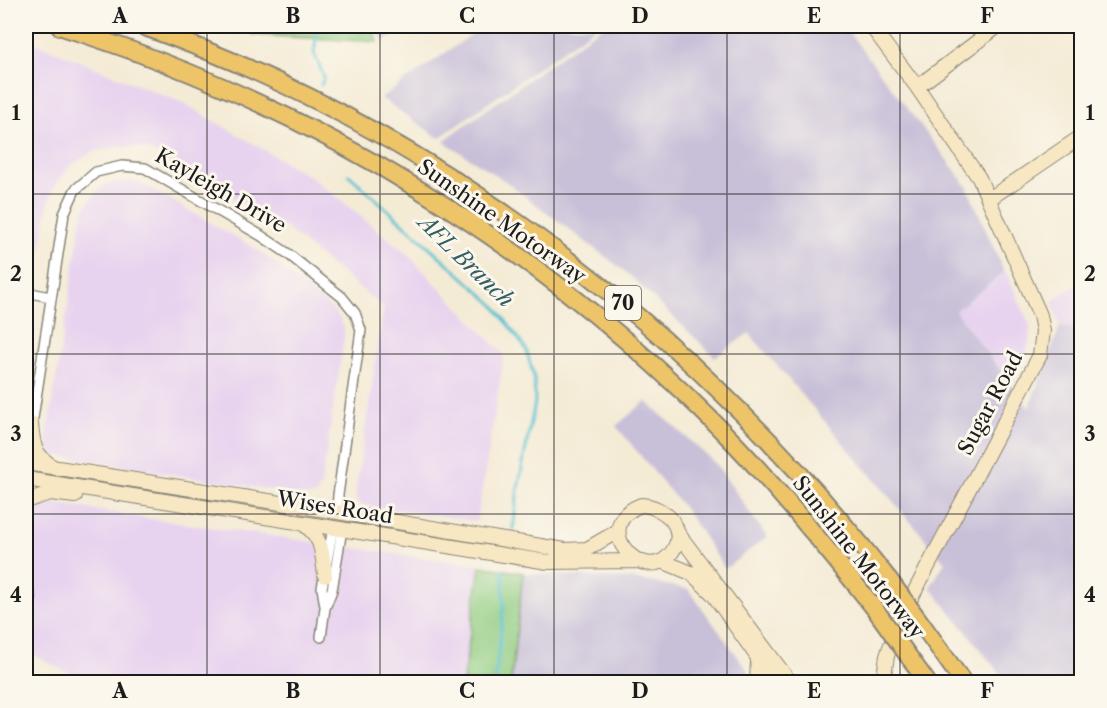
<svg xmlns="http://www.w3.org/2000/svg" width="1107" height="708" viewBox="0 0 1107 708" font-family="'Libre Caslon Text',serif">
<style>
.built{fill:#e7d2ef}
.industrial{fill:#c8bfd8}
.green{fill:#90cc81;stroke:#56744e;stroke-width:1.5}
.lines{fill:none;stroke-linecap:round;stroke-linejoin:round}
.stream{stroke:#55c0d1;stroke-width:3}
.street-casing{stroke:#888478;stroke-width:12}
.secondary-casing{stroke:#888478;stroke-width:16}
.highway-casing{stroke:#888478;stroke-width:20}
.street{stroke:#fff;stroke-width:9}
.secondary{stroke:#f8e7c3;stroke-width:14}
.highway{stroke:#eec469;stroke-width:16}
.highway-bridge-casing{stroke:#888478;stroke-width:20;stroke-linecap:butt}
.highway-bridge{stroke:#eec469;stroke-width:16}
.grid{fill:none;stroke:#1c1c1c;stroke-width:1.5;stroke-opacity:0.55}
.labels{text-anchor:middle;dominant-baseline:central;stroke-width:6;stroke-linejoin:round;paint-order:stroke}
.shield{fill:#fbf7ec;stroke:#5f5e5a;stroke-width:1.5}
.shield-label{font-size:20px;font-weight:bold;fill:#1c1c1c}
.street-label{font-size:21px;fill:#1c1c1c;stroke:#fbf7ec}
.water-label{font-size:22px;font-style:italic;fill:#335e64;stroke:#fbf7ec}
.neatline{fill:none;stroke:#1c1c1c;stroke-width:2}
.grid-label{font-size:20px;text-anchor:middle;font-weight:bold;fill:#1c1c1c}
</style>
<rect width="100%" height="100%" fill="#fbf7ec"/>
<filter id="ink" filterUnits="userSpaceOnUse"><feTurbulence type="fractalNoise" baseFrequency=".0167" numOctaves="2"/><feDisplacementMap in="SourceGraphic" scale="12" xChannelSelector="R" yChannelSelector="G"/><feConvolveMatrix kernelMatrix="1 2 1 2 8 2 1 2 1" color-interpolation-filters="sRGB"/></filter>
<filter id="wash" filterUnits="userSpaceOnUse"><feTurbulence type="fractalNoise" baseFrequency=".008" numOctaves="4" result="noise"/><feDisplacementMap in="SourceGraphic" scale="24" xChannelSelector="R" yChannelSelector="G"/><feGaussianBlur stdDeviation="1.35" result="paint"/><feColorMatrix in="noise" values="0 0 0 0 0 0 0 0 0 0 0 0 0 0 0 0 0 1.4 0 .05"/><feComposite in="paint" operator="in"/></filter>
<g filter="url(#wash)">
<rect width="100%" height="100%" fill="#f4ebd5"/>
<path class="built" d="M 26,41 L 37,44 L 185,104 L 314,179 L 405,252 L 504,355 L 477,521 L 363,505 L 358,501 L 356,495 L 356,488 L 384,308 L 282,225 L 161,155 L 143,148 L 116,147 L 92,152 L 70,166 L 53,189 L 48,206 L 39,261 L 36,269 L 26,273 Z
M 117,182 L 133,182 L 148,187 L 261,252 L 333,310 L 340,319 L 344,328 L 344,340 L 321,486 L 316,495 L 309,496 L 58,456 L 50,454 L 46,448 L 46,440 L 81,222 L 84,209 L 93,197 L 103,186 Z
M 1003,272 L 1006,272 L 1030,325 L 1030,338 L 1026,354 L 1011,384 L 955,311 Z
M 1081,282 L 1081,331 L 1060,326 L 1052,301 Z
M 54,503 L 131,516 L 480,566 L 463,682 L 88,682 L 26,652 L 26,505 L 39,507 Z"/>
<path class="industrial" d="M 376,26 L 414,26 L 383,41 Z
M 484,26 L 597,26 L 439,138 L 381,98 Z
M 603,26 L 844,26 L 967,186 L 1004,272 L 955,311 L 1029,408 L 1060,326 L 1081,331 L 1081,682 L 1007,682 L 930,587 L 945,562 L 749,333 L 715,357 L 627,273 L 505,181 L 443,141 Z
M 646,401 L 716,464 L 767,537 L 725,569 L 688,513 L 616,426 Z
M 523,573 L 633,579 L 688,589 L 749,672 L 747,680 L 744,682 L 511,682 Z"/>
<path class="green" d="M 238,26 L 371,26 L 378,42 L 254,35 Z
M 480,566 L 523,573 L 511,682 L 463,682 Z"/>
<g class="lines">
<path class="stream" d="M 318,26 L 314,53 L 324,77 L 321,85
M 349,175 L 494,305 L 526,349 L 534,377 L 535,402 L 518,488 L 513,529
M 495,682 L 504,604 L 503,570"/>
</g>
</g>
<g filter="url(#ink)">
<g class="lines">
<defs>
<path id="street" d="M 26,292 L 50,297
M 26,464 L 64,214 L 75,190 L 96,172 L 122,166 L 145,168 L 260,235 L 287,253 L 342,297 L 355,313 L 361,330 L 338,495 L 337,512
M 26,584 C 30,594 34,604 26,613
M 325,606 L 322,588 L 333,528
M 321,637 L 325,608 L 332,590 L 342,529"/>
<path id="secondary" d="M 871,26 L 917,87 L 979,178 L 1040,315 L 1043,331 L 1040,355 L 899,621 L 887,656 L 883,682
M 917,87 L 998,26
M 989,199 L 1082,136
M 31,424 C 33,446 34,454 53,467
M 26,463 L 313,508 L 565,550 L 587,549 L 618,531
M 26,479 L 548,562 L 638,561
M 26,501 L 50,493 L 75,496
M 641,505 C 664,506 689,528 672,552 C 644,590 587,525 641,505 Z
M 302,523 C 323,537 322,552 325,576
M 677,532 L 790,682
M 662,561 L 691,573 L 713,594 L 775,682
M 757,682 L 758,660"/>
<path id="highway" d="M 59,26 C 316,106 549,250 736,445 C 785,497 830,552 875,609
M 142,26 C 440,131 696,333 890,581
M 923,626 L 963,682
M 909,657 L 927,682"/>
</defs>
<use href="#street" class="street-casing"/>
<use href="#secondary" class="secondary-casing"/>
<use href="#highway" class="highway-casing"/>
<use href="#street" class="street"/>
<use href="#secondary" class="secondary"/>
<use href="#highway" class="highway"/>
<defs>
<path id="highway-bridge" d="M 890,581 L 923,626
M 875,609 L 909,657"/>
</defs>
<use href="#highway-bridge" class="highway-bridge-casing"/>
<use href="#highway-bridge" class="highway-bridge"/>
</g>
</g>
<path class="grid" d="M 207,26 L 207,682M 380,26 L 380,682M 554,26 L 554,682M 727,26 L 727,682M 900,26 L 900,682M 26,194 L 1082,194M 26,354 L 1082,354M 26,514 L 1082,514"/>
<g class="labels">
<rect class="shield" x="605" y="286" width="36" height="34" rx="4.5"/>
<g class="shield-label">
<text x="623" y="303">70</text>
</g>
<g class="street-label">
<text transform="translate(221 190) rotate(30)">Kayleigh Drive</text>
<text transform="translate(502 221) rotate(35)">Sunshine Motorway</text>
<text transform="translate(990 403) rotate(-62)">Sugar Road</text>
<text transform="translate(335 507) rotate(9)">Wises Road</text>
<text transform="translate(859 557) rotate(52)">Sunshine Motorway</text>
</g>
<g class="water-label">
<text transform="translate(466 261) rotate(44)">AFL Branch</text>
</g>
</g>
<rect width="1107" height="708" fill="none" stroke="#fbf7ec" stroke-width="66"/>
<rect x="33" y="33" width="1041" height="642" class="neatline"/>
<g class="grid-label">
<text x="120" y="23">A</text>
<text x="293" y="23">B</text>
<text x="467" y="23">C</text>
<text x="640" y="23">D</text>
<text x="814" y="23">E</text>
<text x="987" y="23">F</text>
<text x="16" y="120">1</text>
<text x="1090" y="120">1</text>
<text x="16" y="281">2</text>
<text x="1090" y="281">2</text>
<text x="16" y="441">3</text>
<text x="1090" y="441">3</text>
<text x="16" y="602">4</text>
<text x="1090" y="602">4</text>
<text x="120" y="698">A</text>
<text x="293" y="698">B</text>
<text x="467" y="698">C</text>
<text x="640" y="698">D</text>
<text x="814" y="698">E</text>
<text x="987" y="698">F</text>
</g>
</svg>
